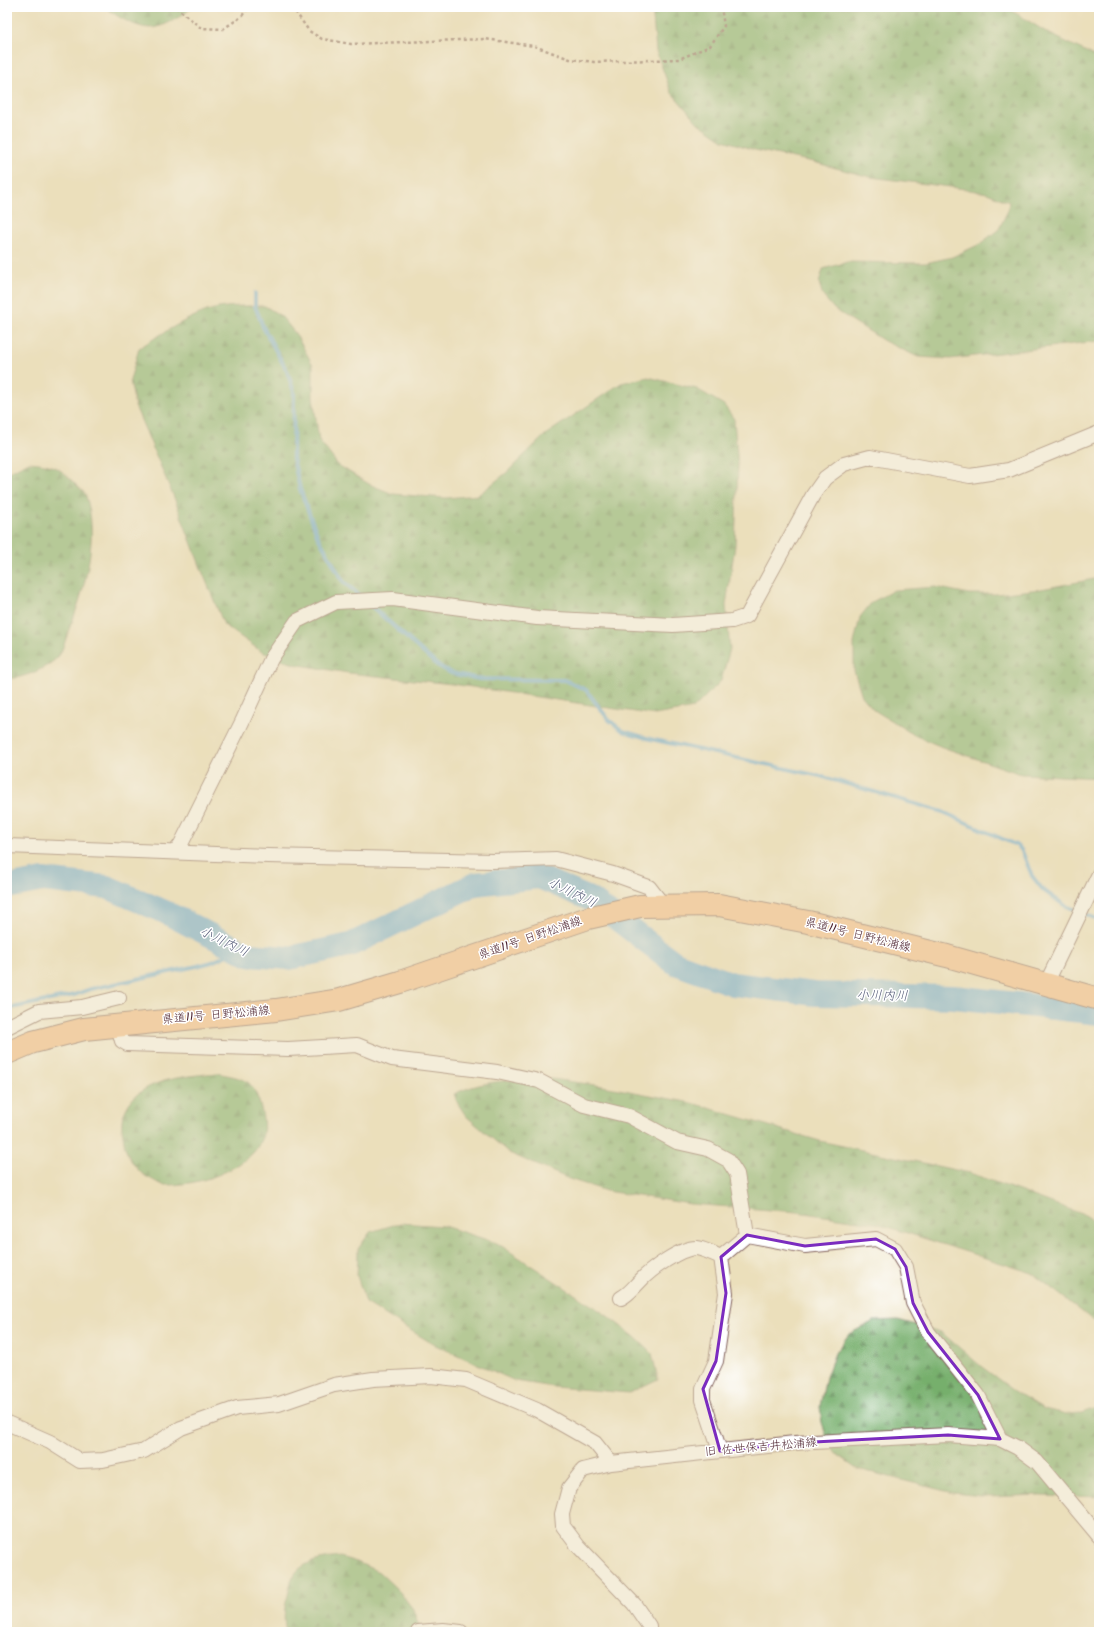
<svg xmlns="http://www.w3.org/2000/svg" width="1106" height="1639" viewBox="0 0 1106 1639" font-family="Kalam,'Klee One',sans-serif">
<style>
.forest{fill:url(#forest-firs);stroke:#60674c}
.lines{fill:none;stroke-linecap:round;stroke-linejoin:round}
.stream{stroke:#62a7d7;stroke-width:4}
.river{stroke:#62a7d7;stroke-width:24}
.minor-casing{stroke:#82625d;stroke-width:16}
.primary-casing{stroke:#82625d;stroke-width:24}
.path{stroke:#82625d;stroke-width:2.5;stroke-dasharray:3 3;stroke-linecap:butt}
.minor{stroke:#fff;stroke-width:14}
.primary{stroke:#f8bd89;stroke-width:22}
.marked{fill:none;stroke:#7b2cbf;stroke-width:3;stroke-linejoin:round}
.labels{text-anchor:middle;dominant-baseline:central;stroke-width:3;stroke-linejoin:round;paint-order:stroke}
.street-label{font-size:12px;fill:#4a1f2b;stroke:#fff}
.water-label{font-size:13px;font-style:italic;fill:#555c78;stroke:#fff}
</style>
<defs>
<pattern id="forest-firs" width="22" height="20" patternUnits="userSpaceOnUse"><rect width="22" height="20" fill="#76af6c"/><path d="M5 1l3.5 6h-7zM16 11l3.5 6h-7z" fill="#638e59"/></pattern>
</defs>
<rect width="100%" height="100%" fill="#fff"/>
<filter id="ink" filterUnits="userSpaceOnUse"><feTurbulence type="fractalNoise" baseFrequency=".025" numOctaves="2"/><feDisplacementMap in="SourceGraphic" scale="8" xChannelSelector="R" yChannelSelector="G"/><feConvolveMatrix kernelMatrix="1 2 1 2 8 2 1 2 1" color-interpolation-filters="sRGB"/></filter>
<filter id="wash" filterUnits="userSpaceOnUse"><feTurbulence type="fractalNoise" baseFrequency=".012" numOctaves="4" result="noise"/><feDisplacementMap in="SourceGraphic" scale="16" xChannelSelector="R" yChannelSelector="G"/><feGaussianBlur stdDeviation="0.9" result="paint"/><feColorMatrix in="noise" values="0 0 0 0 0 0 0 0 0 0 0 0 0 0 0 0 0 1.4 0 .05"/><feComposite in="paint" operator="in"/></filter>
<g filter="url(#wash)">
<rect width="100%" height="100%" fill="#ebdfbb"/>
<path class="forest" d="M 105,7 L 193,7 C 183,15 171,23 158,27 C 142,32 117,17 105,7 Z
M 652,7 L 1006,7 L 1048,33 L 1099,58 L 1099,341 L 950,359 L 918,357 L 884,341 L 834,309 L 823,296 L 819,283 L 823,269 L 847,262 L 925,263 L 952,257 L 980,244 L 999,229 L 1007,212 L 1009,202 L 987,193 L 958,188 L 870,177 L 813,162 L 755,150 L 723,140 L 698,123 L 671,92 L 656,51 Z
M 265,306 L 281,316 L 295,333 L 313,365 L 313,397 L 319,440 L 338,465 L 369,484 L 393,494 L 446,498 L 478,495 L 506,473 L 545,435 L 621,383 L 648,377 L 697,389 L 724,405 L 734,419 L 738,466 L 735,546 L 726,605 L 730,649 L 721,681 L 694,708 L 655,715 L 452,684 L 348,673 L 294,664 L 262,652 L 224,625 L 202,571 L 175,500 L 135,406 L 130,380 L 139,348 C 160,335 182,320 207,311 C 224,305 246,306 265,306 Z
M 29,462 C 53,464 60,467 76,485 C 79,488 85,492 86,496 C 99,535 86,585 72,622 C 68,630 63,653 57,658 C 44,670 24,678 7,679 L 7,473 Z
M 1099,578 L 1099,778 L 1021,774 L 942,747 L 914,735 L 874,710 L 862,696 L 854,671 L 854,643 L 860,617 L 872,602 L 894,590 L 935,587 L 969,594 L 996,594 L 1041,589 Z
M 217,1073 C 225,1075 243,1077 249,1083 C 259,1093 266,1121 263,1134 C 262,1139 257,1149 253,1153 C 232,1174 194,1186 164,1185 C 160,1185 155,1181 151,1179 C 138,1174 125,1155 124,1141 C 123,1134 121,1127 122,1120 C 122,1116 125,1112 126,1109 C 140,1078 188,1076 217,1073 Z
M 545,1078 L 603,1086 L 692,1103 L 820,1141 L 970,1173 L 1085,1215 L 1099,1224 L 1099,1325 L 1032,1273 L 879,1224 L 797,1212 L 690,1204 L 606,1191 L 569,1179 L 509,1153 L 466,1116 L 458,1104 L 454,1094 C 482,1080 514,1080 545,1078 Z
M 400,1223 L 444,1226 L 497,1243 L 605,1314 L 635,1337 L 652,1353 L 658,1379 L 629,1393 L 553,1387 L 515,1381 L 433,1344 L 400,1324 L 366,1303 L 357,1276 L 358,1249 L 370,1232 Z
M 898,1320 L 941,1332 L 982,1367 L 1013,1390 L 1044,1409 L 1067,1414 L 1081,1413 L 1099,1407 L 1099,1497 L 1040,1495 L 991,1497 L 953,1493 L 858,1469 L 838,1455 L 829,1444 L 822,1423 L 820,1406 L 826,1377 L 835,1353 L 849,1334 L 874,1321 Z
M 340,1557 L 357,1562 L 379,1572 L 399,1591 L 413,1609 L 421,1632 L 286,1632 C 283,1619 284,1608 288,1595 C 289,1590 290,1582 293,1577 C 301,1561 323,1559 340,1557 Z"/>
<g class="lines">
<path class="stream" d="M 255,293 L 255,306 L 263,327 L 287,371 L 294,392 L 293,458 L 300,489 L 318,537 L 343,581 L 361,597
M 369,604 L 437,665 L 451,673 L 479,679 L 565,680 L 586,690 L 609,720 L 623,731 L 650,739 L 820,776 L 943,812 L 1018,846 L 1022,851 L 1032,876 L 1043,890 L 1064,905 L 1099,920
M 7,1009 L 74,995 L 91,989 L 197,966 L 212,962 L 238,950"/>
<path class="river" d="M 7,887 L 43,880 L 107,887 L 165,912 L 249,955 L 289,958 L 350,945 L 475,884 L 539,877 L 592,900 L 675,963 L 733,984 L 815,994 L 954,997 L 1099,1013"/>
</g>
</g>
<g filter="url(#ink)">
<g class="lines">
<defs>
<path id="minor" d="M 7,846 L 268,856 L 493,861 L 556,859 L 613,874 L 649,887 L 663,905
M 175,852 L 181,844 L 242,722 L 271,659 L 297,621 L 336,602 L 393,599 L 537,618 L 673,625 L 732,621 L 747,616 L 813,495 L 825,478 L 844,464 L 870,457 L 970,476 L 1009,470 L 1099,433
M 1046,984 L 1099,874
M 118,1025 L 122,1041 L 127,1044 L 288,1049 L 357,1045 L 392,1059 L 497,1072 L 539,1081 L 584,1105 L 629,1116 L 677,1142 L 708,1149 L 728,1160 L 737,1174 L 747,1235
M 7,1027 L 39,1011 L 82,1007 L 119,998
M 621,1298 C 629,1294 633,1288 639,1282 C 650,1270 681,1247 697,1248 C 704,1249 714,1254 721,1257
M 7,1423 L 50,1442 L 80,1461 L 103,1460 L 144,1451 L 181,1428 L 237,1408 L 279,1404 L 334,1385 L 373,1379 L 431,1376 L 466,1380 L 537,1410 L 595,1443 L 611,1463
M 720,1451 L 703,1400 L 703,1389 L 716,1361 L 726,1293 L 721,1257 L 747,1235 L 805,1246 L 876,1239 L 895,1249 L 906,1267 L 913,1303 L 928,1332 L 978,1395 L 1000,1439
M 418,1632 L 443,1630 L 461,1632
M 649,1632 L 649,1626 L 634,1604 L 578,1546 L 563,1526 L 562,1514 L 569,1488 L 583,1470 L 611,1463 L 795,1443 L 948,1435 L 1000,1439 L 1018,1448 L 1037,1462 L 1099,1536"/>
<path id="primary" d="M 7,1053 L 33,1042 L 84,1029 L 276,1010 L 339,1000 L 400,982 L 588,918 L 640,906 L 719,905 L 808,922 L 947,956 L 1099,999"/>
</defs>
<use href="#minor" class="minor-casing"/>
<use href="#primary" class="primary-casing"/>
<path class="path" d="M 176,7 L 201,28 L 223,29 L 241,17 L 249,7
M 292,7 L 309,31 L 322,39 L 351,44 L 485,39 L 534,46 L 570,59 L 594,62 L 679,59 L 710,46 L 724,26 L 721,7"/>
<use href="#minor" class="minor"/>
<use href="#primary" class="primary"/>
</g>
</g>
<path d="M0 0H1106V1639H0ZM 747,1235 L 805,1246 L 876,1239 L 895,1249 L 906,1267 L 913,1303 L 928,1332 L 978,1395 L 1000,1439 L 948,1435 L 795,1443 L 720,1451 L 703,1389 L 716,1361 L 726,1293 L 721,1257 Z" fill="#ebdfbb" fill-opacity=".55" fill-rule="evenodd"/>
<path class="marked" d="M 747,1235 L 805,1246 L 876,1239 L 895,1249 L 906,1267 L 913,1303 L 928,1332 L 978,1395 L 1000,1439 L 948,1435 L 795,1443 L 720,1451 L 703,1389 L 716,1361 L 726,1293 L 721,1257 Z"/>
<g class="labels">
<g class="street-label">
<text transform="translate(858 935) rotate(14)">県道11号 日野松浦線</text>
<text transform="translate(530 938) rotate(-19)">県道11号 日野松浦線</text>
<text transform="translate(216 1015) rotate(-5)">県道11号 日野松浦線</text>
<text transform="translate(761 1447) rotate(-5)">旧 佐世保吉井松浦線</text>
</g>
<g class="water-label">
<text transform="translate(572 893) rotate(26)">小川内川</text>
<text transform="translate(224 942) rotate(26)">小川内川</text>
<text transform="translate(882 996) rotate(1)">小川内川</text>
</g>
</g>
<rect width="1106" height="1639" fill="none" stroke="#fff" stroke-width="24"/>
</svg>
